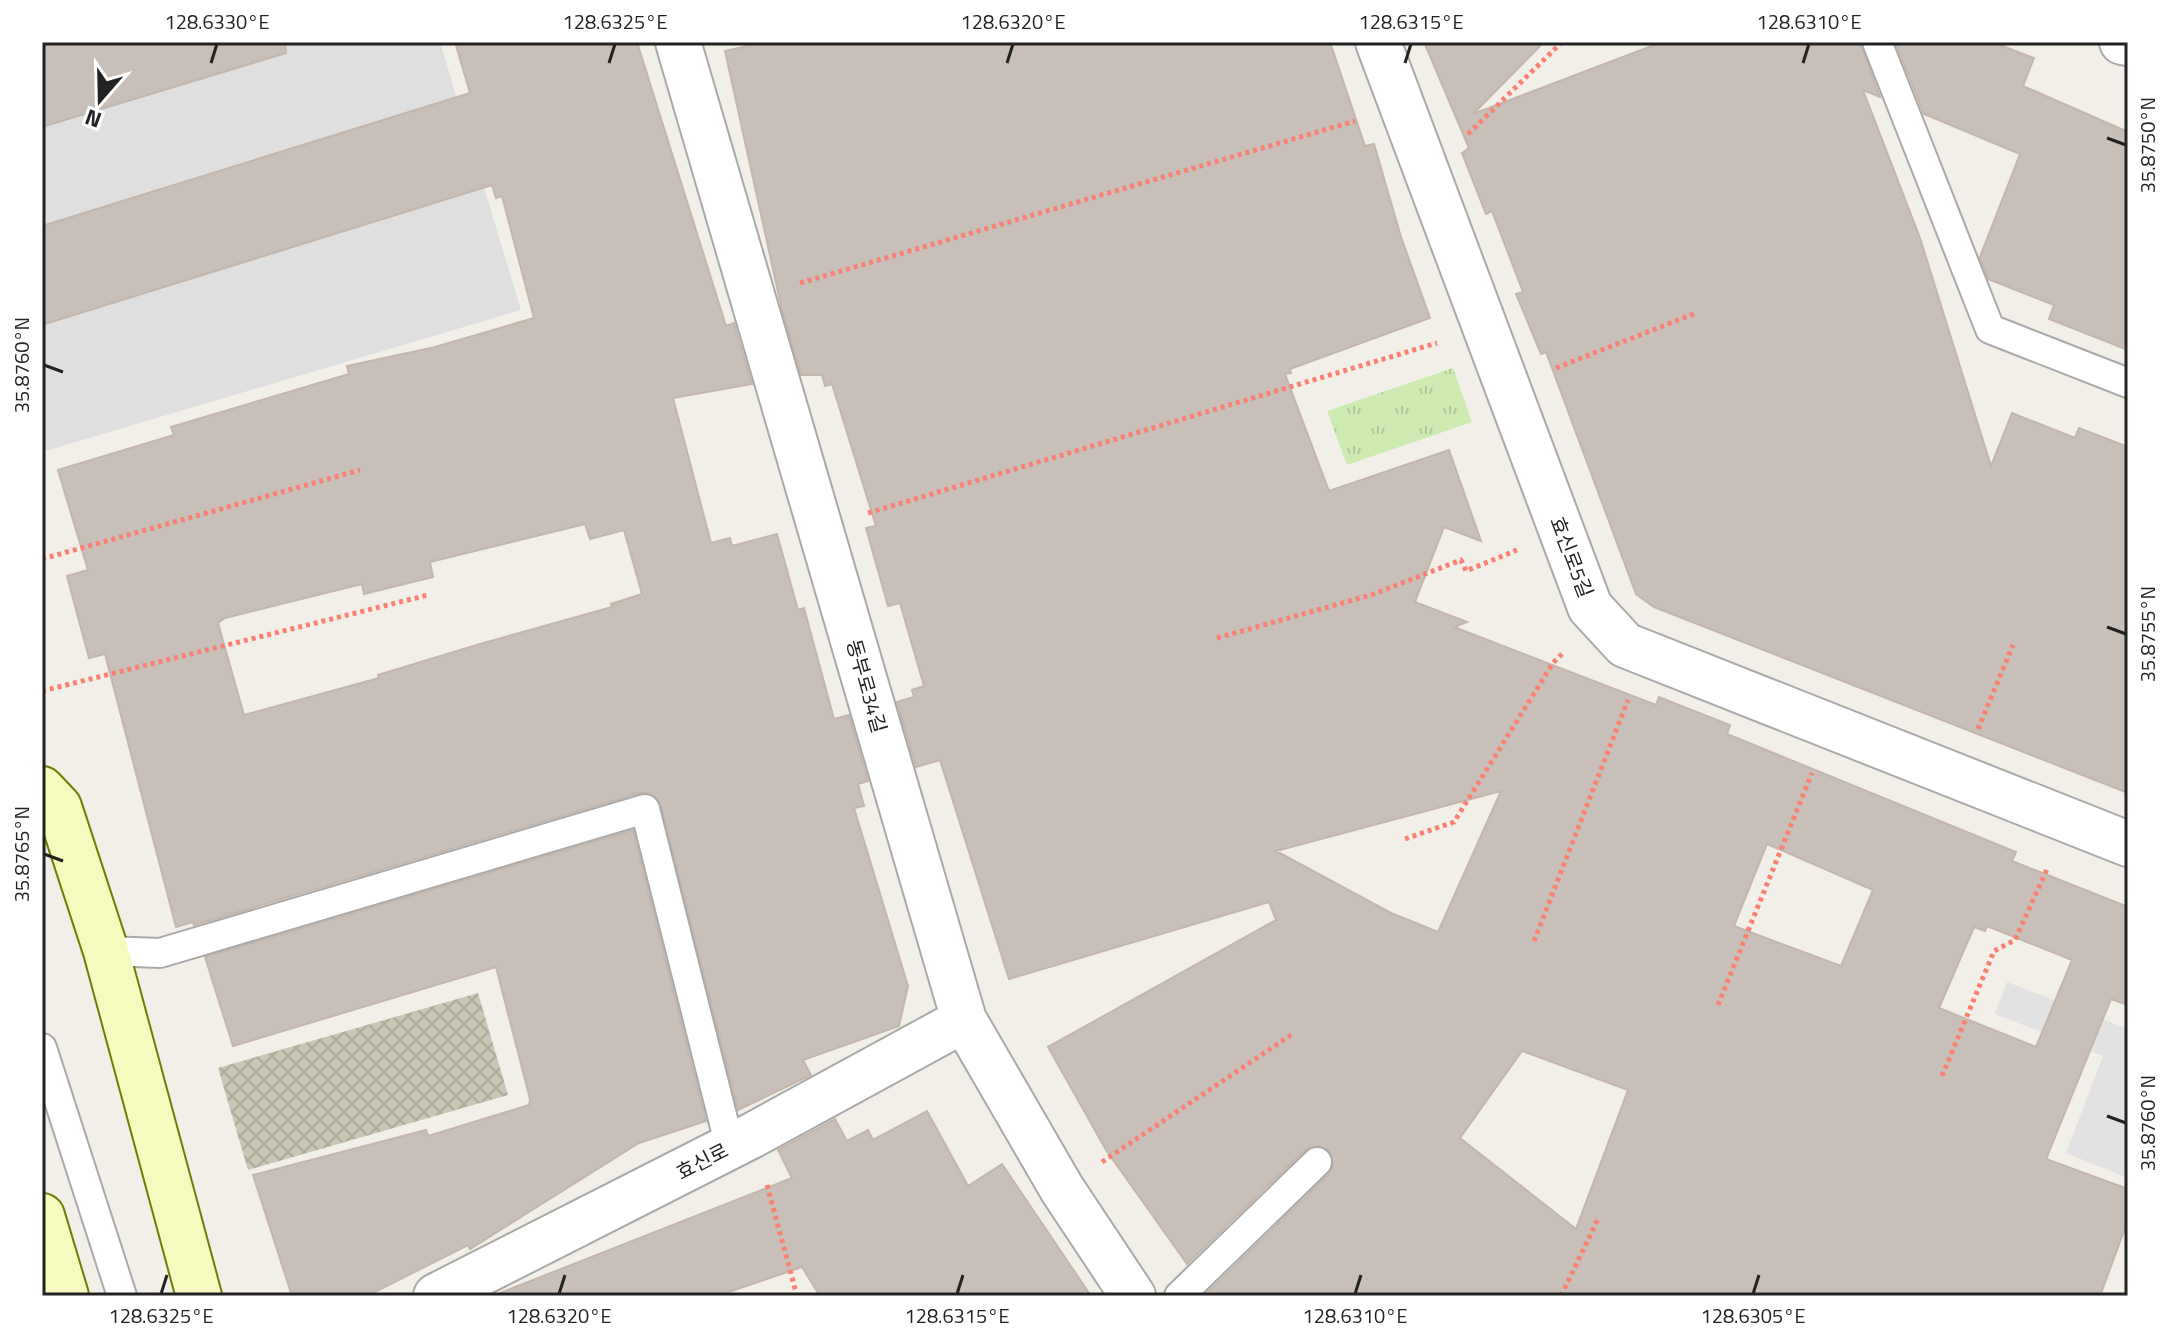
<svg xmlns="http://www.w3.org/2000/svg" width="2170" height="1338" viewBox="0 0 2170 1338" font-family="'Titillium Web','Noto Sans KR',sans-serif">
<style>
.residential{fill:#e0dfdf}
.construction{fill:url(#construction-cross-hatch)}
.grass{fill:url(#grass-tufts)}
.parking{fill:#e2e2e2}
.building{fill:#c7bfb8;stroke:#c4b6ab;stroke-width:2;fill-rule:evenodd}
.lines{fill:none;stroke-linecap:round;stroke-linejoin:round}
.lane-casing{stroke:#a9a9a9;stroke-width:32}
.street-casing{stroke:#a9a9a9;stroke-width:48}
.secondary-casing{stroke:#707d05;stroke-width:48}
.path{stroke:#fa8072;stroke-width:5;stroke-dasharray:4 4;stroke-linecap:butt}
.lane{stroke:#fff;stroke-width:28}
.street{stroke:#fff;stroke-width:44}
.secondary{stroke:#f7fabf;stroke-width:44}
.ticks{fill:none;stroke:#222;stroke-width:3}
.labels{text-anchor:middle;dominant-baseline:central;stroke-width:6;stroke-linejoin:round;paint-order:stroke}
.street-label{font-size:20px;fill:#222;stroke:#fff}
.neatline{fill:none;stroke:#222;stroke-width:3}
.ticks-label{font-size:20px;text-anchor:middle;fill:#222}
</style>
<defs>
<pattern id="construction-cross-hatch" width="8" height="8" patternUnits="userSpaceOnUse" patternTransform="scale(2)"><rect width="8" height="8" fill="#c7c7b4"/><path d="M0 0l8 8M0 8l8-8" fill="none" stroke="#abab9a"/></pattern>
<pattern id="grass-tufts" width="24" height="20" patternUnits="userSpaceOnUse" patternTransform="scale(2)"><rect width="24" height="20" fill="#cdebb0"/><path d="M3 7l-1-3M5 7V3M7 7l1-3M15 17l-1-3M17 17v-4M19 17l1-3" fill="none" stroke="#b0c997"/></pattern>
</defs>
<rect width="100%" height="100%" fill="#f2efe9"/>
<path class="residential" d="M 42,42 L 440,42 L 521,310 L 42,452 Z"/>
<path class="construction" d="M 478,993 L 508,1095 L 248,1170 L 218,1068 Z"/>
<path class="grass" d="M 1453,368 L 1472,422 L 1347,465 L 1327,411 Z"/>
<path class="parking" d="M 2007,982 L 2128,1029 L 2128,1178 L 2066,1153 L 2103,1056 L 1995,1014 Z"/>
<path class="building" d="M 42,42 L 285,42 L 286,53 L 42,127 Z
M 455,42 L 637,42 L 726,326 L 734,323 L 752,384 L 673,398 L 711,543 L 730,538 L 732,546 L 777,534 L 798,610 L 804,608 L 834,719 L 849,715 L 868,781 L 858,784 L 864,806 L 854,808 L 908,986 L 899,1026 L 803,1060 L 811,1075 L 738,1110 L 661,805 L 650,793 L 640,793 L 194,925 L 193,922 L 176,927 L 105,654 L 89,658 L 67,576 L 88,570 L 58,470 L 174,435 L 171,427 L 349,374 L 347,366 L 435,347 L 534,318 L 502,196 L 496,198 L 492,185 L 42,325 L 42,226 L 470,93 ZM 585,524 L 590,539 L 624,530 L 642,594 L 611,604 L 612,607 L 480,644 L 378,675 L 379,678 L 244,715 L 218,623 L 225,618 L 362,584 L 364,594 L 433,577 L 430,562 Z
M 765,42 L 1330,42 L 1365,146 L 1374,144 L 1401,237 L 1430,318 L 1290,369 L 1291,373 L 1285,374 L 1329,491 L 1449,450 L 1481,541 L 1444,527 L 1415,602 L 1467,622 L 1454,627 L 1656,705 L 1659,697 L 1730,725 L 1727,734 L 2016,852 L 2012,861 L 2128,907 L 2128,1005 L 2111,999 L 2046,1159 L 2128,1189 L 2128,1220 L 2100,1296 L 1209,1296 L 1207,1293 L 1329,1174 L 1333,1166 L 1330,1151 L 1321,1146 L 1305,1150 L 1187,1264 L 1106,1150 L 1048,1047 L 1276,920 L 1269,902 L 1009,979 L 940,760 L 916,767 L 897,702 L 914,697 L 912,690 L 924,686 L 900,603 L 888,606 L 866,528 L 876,526 L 832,384 L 825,386 L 822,375 L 801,375 L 782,310 L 725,51 ZM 1501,791 L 1438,932 L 1391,913 L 1276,851 ZM 1767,844 L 1873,890 L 1841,966 L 1734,926 ZM 1987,926 L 2072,960 L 2036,1047 L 1939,1008 L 1974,927 L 1985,931 ZM 1522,1051 L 1628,1090 L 1576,1229 L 1460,1138 Z
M 1424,42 L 1544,42 L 1473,114 L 1662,42 L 1860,42 L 1880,97 L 1863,90 L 1920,238 L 1991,466 L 2012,413 L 2075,438 L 2079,428 L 2128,447 L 2128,793 L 1654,607 L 1636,594 L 1546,352 L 1541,354 L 1516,294 L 1523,292 L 1492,211 L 1486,214 L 1462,153 L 1469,148 Z
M 1895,42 L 1992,42 L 2034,58 L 2023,86 L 2128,132 L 2128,350 L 2049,319 L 2054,305 L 1988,279 L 1980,257 L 2020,154 L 1924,114 Z
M 633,830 L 706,1121 L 639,1143 L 470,1249 L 468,1245 L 367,1296 L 292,1296 L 253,1175 L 426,1130 L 428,1136 L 529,1105 L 530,1099 L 496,967 L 233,1046 L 205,957 Z
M 927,1111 L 968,1186 L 1002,1164 L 1091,1296 L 820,1296 L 802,1267 L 717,1296 L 501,1296 L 500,1293 L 792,1178 L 778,1150 L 835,1119 L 847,1141 L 868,1130 L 873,1140 Z"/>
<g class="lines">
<defs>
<path id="lane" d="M 1877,42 L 1990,329 L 2128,383
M 106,951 L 160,953 L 645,809 L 730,1147
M 42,1048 L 122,1296
M 1179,1296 L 1317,1162"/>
<path id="street" d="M 678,42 L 964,1020 L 1062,1189 L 1133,1296
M 1378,42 L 1590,607 L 1625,645 L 2128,844
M 2122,42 L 2128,43
M 436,1296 L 753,1135 L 964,1020"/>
<path id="secondary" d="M 42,789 L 59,807 L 106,951 L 199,1296
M 42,1216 L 66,1296"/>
</defs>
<use href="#lane" class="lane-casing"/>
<use href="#street" class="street-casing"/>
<use href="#secondary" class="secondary-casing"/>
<path class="path" d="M 1468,134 L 1562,42
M 800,283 L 1355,121
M 1556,368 L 1696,313
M 868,513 L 1437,343
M 42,559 L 360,470
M 1217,638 L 1371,595 L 1461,560 L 1466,571 L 1517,550
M 42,691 L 428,595
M 1978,729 L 2013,645
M 1405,839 L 1454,822 L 1553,663 L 1564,652
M 1534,941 L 1628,700
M 1718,1005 L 1812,773
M 1942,1076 L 1994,951 L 2015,940 L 2048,867
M 1102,1162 L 1291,1035
M 767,1185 L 797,1296
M 1561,1296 L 1598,1219"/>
<use href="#lane" class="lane"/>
<use href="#street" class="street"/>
<use href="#secondary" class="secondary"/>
</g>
<path class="ticks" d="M 211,63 L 217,44M 609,63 L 615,44M 1007,63 L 1013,44M 1405,63 L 1411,44M 1803,63 L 1809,44M 2107,138 L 2126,145M 44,365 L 63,372M 2107,627 L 2126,634M 44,854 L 63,861M 2107,1116 L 2126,1123M 161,1294 L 167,1275M 559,1294 L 565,1275M 957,1294 L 963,1275M 1355,1294 L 1361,1275M 1753,1294 L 1759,1275"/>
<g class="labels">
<g class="street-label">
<text transform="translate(1572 557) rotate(69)">효신로5길</text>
<text transform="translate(867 686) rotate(74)">동부로34길</text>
<text transform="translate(702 1161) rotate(-27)">효신로</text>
</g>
</g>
<rect width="2170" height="1338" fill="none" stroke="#ffffff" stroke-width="88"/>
<g transform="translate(100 100) rotate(200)" stroke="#ffffff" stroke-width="6" paint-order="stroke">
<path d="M0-6L14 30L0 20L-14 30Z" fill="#222222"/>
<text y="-12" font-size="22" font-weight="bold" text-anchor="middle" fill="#222222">N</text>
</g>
<rect x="44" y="44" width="2082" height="1250" class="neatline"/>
<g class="ticks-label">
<text x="217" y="29">128.6330°E</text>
<text x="615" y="29">128.6325°E</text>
<text x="1013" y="29">128.6320°E</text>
<text x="1411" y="29">128.6315°E</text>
<text x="1809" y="29">128.6310°E</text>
<text transform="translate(2148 145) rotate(-90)" y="7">35.8750°N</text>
<text transform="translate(22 365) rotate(-90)" y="7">35.8760°N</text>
<text transform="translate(2148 634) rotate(-90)" y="7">35.8755°N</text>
<text transform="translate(22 854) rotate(-90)" y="7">35.8765°N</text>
<text transform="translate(2148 1123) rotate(-90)" y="7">35.8760°N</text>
<text x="161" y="1323">128.6325°E</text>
<text x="559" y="1323">128.6320°E</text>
<text x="957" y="1323">128.6315°E</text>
<text x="1355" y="1323">128.6310°E</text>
<text x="1753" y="1323">128.6305°E</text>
</g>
</svg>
